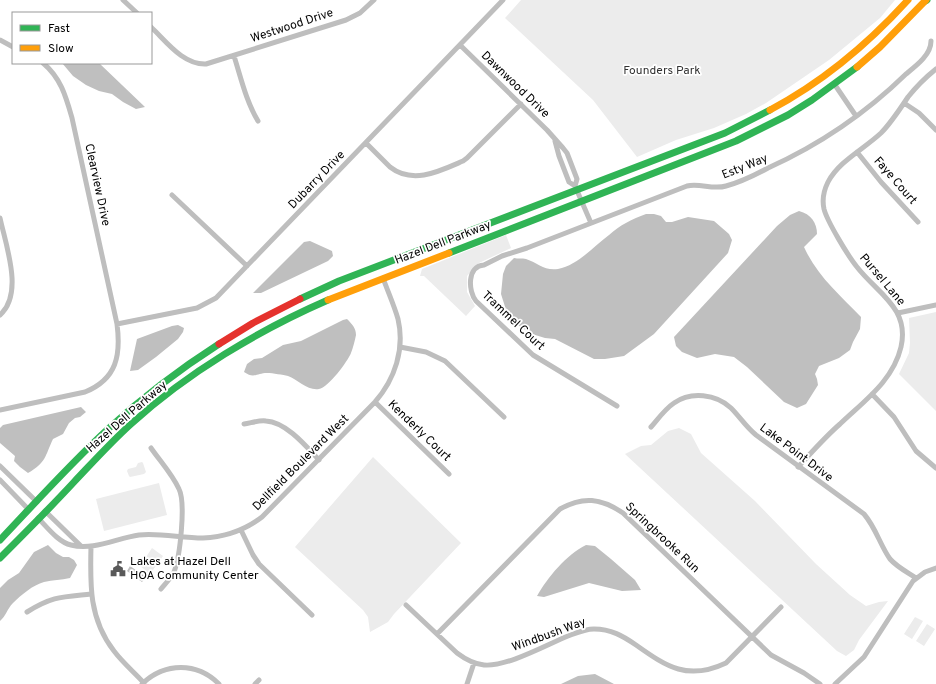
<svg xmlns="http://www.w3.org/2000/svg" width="936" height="684" viewBox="0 0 936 684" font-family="Overpass,sans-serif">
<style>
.green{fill:#ececec}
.water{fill:#bfbfbf}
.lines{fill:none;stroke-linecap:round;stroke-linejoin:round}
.street{stroke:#bebebe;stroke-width:5}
.fast{stroke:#30b455;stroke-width:7}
.slow{stroke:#ff9f0a;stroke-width:7}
.jam{stroke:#e5322d;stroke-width:7}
.labels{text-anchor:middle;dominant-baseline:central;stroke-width:3.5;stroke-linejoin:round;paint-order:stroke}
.street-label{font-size:12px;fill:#000;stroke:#fff}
.park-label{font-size:12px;fill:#333;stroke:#fff}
.poi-label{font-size:12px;fill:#000;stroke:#fff;text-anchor:start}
</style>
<rect width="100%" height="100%" fill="#fff"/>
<path class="green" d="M 521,0 L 895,0 L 880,18 L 829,60 L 766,103 L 746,114 L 714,128 L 676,140 L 637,157 L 593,100 L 505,18 Z
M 506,235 L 511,248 L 479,263 L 467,276 L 467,292 L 475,306 L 466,316 L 424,276 L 420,276 L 422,269 Z
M 936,312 L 936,411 L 899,374 L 909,353 L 910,343 L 909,318 Z
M 679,428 L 691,434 L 701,453 L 755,501 L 816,564 L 850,595 L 866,606 L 879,602 L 888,601 L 859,640 L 854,650 L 846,656 L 837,651 L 625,454 L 641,446 L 651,445 L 668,431 Z
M 373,457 L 461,543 L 394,614 L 388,622 L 370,632 L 368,617 L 363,610 L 295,547 Z
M 142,462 L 143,463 L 146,472 L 144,474 L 130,477 L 129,476 L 127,471 L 128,469 L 136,467 L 138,463 Z
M 159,483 L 167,515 L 104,531 L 96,499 Z
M 152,548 L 163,556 L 150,574 L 140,566 Z
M 915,617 L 923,621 L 912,639 L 904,634 Z
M 927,624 L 935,629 L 924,646 L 916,641 Z"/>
<path class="water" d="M 62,63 L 99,63 L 145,107 L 136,109 L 123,102 L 112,94 L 99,91 L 86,85 L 73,76 Z
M 799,211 C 811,214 817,223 817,234 L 804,247 C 817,276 840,295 861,317 L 860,329 L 853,342 L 850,350 L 839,358 L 819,366 L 815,374 L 817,379 L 818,385 L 806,404 L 797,408 L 784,402 L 747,367 L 734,357 L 715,354 L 697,358 L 682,352 L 676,346 L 674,337 L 777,226 L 790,215 Z
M 646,214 L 654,214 L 661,216 L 666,222 L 672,222 L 688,217 L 714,221 L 729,234 L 732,240 L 728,253 L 654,334 L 624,356 L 605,359 L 594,359 L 555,339 L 545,338 L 532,334 L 516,324 L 507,313 L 501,294 L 503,274 L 506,266 L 514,258 C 518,259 522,258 526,259 C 538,263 544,271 558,269 C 578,265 593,247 609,235 C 620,225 632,219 646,214 Z
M 310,241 L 332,251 L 333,256 L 328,261 L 261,293 L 253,293 L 304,242 Z
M 347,319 C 352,324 356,328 356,335 C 355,340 353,348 351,353 C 348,361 328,388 319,389 C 308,391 298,380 288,376 C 283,375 273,373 267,373 C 257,373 254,379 244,372 L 247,364 L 254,359 L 262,358 L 283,345 L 301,341 L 343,320 Z
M 178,325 L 184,328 L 183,332 L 178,339 L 156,357 L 138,370 L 130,371 L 137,339 L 172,326 Z
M 81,407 L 86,412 L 80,417 L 75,418 L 69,423 L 63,434 L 53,439 C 45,456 46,463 28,473 L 20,467 L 14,461 L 15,456 L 0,443 L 0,428 L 3,425 Z
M 48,545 L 56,553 L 63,557 L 69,557 L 74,560 L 77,565 L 70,578 C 61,580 53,580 44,582 C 33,585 21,595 13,603 C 7,609 6,616 0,621 L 0,588 L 8,580 L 19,573 L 34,552 Z
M 586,545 L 595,546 L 611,559 L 635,580 L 641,590 L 622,591 L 589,583 L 544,597 L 537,596 C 548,577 566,555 586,545 Z
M 130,566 L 146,577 L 142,582 L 127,571 Z
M 595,674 L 614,684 L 561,684 L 578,676 Z"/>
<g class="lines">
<path class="street" d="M 123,0 L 137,13
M 151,27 C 166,41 183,65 206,64 L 346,20 L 360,13 L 374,0
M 0,40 L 13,47
M 460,45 L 547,130 L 563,148 L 567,153 L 577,179 L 575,186 L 591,223
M 234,56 C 241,78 246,101 258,121
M 835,85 L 856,116
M 904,103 L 919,113 L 936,130
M 555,141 L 559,156 L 569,182 L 575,186
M 366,143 C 374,151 382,159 390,167 C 413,185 440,171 463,161 L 467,158 L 521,104
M 857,152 L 881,182 L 918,222
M 172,195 L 247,266
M 0,218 C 6,246 24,294 0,315
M 898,313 L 936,305
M 117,324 L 197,308 L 216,298 L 503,0
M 400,347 L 426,352 L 445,361 L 504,417
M 872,394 L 894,417 L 916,451 L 936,468
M 375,402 L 449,474
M 617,406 L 533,355 L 476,301 C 468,291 467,266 484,265 L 502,256 L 527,248 L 687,186 C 700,183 713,190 726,186 C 741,182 755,175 768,168 C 819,145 866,113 906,74 C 916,66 931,55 931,41
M 0,410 L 85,392 C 117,379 121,355 117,324 L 72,118 C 66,97 61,78 43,63
M 244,424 C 251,423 259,420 266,421 C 286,422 306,446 319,460
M 651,427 C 658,419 665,409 674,403 C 691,391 716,394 731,408 C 740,417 746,427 756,435 L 864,514 C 876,528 880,545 890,559 C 897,567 907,572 916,578
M 151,448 C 160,461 172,474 179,489 C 186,503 180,557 174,572 C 171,578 166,583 161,589
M 0,466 L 37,502
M 798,467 C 812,452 825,437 840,424 C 864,401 893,381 901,347 C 910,308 877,293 857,267 C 848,256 827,221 824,209 C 822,200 824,190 828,182 C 839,161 864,149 881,133 C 891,123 900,109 908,97 C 916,87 926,77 936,69
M 0,480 L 29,510
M 45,511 L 81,546
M 38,518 C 47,527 58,542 71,545 C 93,551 117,538 139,535 C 161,533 181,538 203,538 C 225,537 245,530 262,517 L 375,402 C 395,379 405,349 398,319 C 394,305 388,292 383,278
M 241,530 L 253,555 L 259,564 L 312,615
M 91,546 C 90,585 89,619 114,651 C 123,663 134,672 144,683
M 406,605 L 457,653 C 465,659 474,664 484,665 C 507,667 546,645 568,636 C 576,633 585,629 594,629 C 611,629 623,636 636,645 C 667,667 688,681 726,663 L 781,607
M 27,612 C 53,596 62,597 91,594
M 437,634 L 560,509 C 583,496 601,498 623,513 L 771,655 L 804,673 L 820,684
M 142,684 C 165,662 197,662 219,684
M 255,684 L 259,680
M 467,684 L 474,663
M 835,684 L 864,657 L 913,581 L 925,572 L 936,568"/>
<path class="fast" d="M 925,1 L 927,0
M 449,253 L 736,141 L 788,115 L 812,100 L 857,67
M 300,299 L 339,281 L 725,133 L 770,110
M 0,540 C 36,502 70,464 108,429 C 143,397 180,369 219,344
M 0,558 C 25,533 50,508 74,482 C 93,462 111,442 131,424 C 187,373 259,330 328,300"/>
<path class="slow" d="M 857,67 L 880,47 L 926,0
M 770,110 C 823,82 868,44 908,0
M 328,300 L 449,253"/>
<path class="jam" d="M 219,344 L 253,323 L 300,299"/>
</g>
<defs>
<symbol id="civic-bare" viewBox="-9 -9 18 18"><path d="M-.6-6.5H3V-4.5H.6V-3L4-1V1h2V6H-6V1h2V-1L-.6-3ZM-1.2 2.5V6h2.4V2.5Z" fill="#595959" stroke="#fff" stroke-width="2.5" paint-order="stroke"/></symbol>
</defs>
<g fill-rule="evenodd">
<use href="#civic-bare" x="107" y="558" width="22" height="22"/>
</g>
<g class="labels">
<g class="street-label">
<text transform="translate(292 26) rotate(-18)">Westwood Drive</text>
<text transform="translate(515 85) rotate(44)">Dawnwood Drive</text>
<text transform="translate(745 167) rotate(-22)">Esty Way</text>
<text transform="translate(317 180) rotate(-46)">Dubarry Drive</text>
<text transform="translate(895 181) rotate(49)">Faye Court</text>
<text transform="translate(97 185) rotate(78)">Clearview Drive</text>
<text transform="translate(443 243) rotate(-21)">Hazel Dell Parkway</text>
<text transform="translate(882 280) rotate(50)">Pursel Lane</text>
<text transform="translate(513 321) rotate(43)">Trammel Court</text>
<text transform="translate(127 417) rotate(-41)">Hazel Dell Parkway</text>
<text transform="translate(419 431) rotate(44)">Kenderly Court</text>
<text transform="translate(796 453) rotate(37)">Lake Point Drive</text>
<text transform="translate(301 463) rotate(-45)">Dellfield Boulevard West</text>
<text transform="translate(662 538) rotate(43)">Springbrooke Run</text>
<text transform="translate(549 635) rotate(-20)">Windbush Way</text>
</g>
<g class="park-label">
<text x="662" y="71">Founders Park</text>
</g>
<g class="poi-label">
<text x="130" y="562">Lakes at Hazel Dell<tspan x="130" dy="14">HOA Community Center</tspan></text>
</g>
</g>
<rect x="12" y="12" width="140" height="52" fill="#ffffff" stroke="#999999"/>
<rect x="20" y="25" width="20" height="6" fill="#30b455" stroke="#999999"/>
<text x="48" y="32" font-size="12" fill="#000000">Fast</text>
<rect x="20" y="45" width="20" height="6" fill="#ff9f0a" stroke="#999999"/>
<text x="48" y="52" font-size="12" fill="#000000">Slow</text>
</svg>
